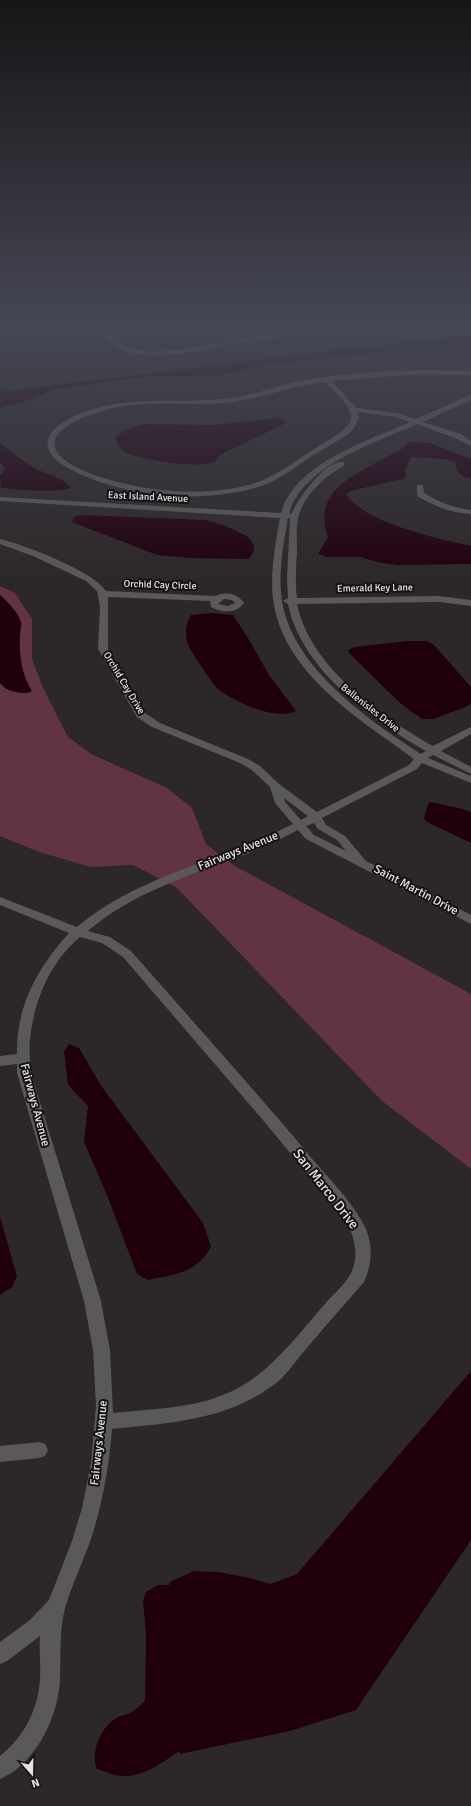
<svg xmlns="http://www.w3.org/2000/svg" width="471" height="1806" viewBox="0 0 471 1806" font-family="Signika,sans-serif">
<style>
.green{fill:#613345}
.water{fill:#21000e}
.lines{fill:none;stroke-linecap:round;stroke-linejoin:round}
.minor{fill:#5b5859;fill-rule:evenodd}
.labels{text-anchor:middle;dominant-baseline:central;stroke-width:4;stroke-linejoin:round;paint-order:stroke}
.far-street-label{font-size:10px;fill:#e7e3e4;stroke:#131111}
.street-label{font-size:12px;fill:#e7e3e4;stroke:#131111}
.near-street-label{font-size:14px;fill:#e7e3e4;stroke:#131111}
</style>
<rect width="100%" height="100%" fill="#2c2729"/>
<path class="green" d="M 0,586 L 15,593 L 32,619 L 32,659 L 43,688 L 68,737 L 91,754 L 167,788 L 192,808 L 206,844 L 235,866 L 471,994 L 471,1169 L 382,1101 L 176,887 L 133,865 L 91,867 L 39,852 L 0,836 Z"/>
<path class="water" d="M 471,335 L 471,349 L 419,350 L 316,359 L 267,365 L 222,375 L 209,376 L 156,376 L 126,379 L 52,390 L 24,402 L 0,408 L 0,392 L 319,352 Z
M 279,418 L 285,421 L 284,424 L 220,455 C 218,457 216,461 214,462 C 199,469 140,460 125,452 C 119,449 117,442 115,437 L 127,429 L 143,424 L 213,425 Z
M 409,442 L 430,443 L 471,459 L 471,478 C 461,478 456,471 455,462 L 444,459 L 415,457 L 411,457 L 405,471 L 407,476 L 403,479 L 350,491 L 346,494 C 366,524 437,538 471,546 L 471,564 L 397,565 L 377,562 L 360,557 L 327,557 L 318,554 L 328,537 C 311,488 358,474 392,454 C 397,451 405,448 409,442 Z
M 0,443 C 11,452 23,461 36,469 C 46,474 65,478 71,488 C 55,494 19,489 1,488 L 0,476 L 5,469 L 0,462 Z
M 80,515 L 207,520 L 228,527 L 247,536 L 254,545 L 253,553 L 249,559 L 190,558 L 157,555 L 72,522 L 74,517 Z
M 0,595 C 8,602 18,612 21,622 C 22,626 20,631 20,635 C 19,654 21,674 32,691 C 23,696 5,691 0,683 Z
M 212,613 L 233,615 L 248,638 L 269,675 L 296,711 C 275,721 237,703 219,690 C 214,686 188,648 187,642 C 185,632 186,623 191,615 Z
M 407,641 L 427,641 L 434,645 L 471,687 L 471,703 L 466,707 L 433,719 L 422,719 L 400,703 L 349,653 L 348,650 L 355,647 Z
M 430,802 L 463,809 L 471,812 L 471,843 L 427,822 L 424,818 L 428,804 Z
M 69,1044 L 79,1048 L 102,1087 L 203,1223 L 211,1246 C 198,1273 175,1274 148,1280 L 137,1274 L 107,1195 L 84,1142 L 88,1106 L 68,1085 L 64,1051 Z
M 0,1217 L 17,1276 L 12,1287 L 0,1295 Z
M 471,1371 L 471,1540 L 356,1710 L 290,1731 L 180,1754 L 179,1751 C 162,1763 144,1777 122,1776 C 114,1776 105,1771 97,1769 C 90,1752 101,1726 118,1717 C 123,1715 129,1714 133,1711 C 137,1709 141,1704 145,1701 L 146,1633 L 143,1601 L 146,1592 L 158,1585 L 169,1585 L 170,1582 L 194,1571 L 218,1572 L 250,1578 L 270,1584 L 297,1574 Z"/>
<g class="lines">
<path class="minor" d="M 110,327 L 118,327 L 110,334 L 116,342 L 126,347 L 146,351 L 159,351 L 185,349 L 268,335 L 382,327 L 404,327 L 382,331 C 338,334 292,335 248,341 C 214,346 180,358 146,355 C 128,353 114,349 104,334 L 107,329 Z
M 427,370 L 471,371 L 471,375 L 405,375 L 332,381 L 356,408 L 397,413 L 416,419 L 471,395 L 471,400 L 423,422 L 461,434 L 471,441 L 471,446 L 455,438 L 417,424 C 376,443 302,465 289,514 L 291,514 C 298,500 325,459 344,462 L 344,466 C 325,476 303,496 298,518 C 296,529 297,541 297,552 C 296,567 295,583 297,598 L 439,596 L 471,600 L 471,606 L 439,602 L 297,604 C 310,667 380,716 433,746 L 471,727 L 471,734 L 441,751 L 471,767 L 471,774 L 433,755 L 428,758 L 471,776 L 471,783 L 422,763 L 417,769 L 322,818 L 326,825 L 345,836 L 366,861 L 471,915 L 471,924 L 306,839 L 298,830 C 279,840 260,849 240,856 C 186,877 132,893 88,931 L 110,937 L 131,951 C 189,1017 248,1083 305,1150 C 324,1174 353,1201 366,1229 C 373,1246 372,1265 364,1282 C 345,1304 325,1326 306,1349 C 298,1358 290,1370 281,1379 C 233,1420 171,1423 112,1429 C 109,1468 102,1506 90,1542 C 82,1564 72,1585 65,1608 C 59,1632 61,1655 60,1680 C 58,1717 36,1764 0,1779 L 0,1756 C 24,1737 38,1710 40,1679 C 41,1665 39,1651 40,1636 L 7,1661 L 0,1664 L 0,1642 L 30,1620 L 49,1600 L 72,1541 L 82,1508 L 91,1463 L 96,1406 L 93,1350 L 84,1301 L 17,1073 L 17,1064 L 0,1066 L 0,1056 L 17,1054 C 16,1006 38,967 69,933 L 0,905 L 0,897 L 77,927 C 122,889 177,872 231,851 C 252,844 273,834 293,824 L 275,803 L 270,787 L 252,770 L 240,763 L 152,727 L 137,717 L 98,649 L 100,607 L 97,591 L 86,581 L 33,556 L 0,544 L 0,539 C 23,544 95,572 106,591 L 216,596 C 226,591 238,594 244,603 C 236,614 222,613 211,607 L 210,601 L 108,597 L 108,649 L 145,713 L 160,723 L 248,759 L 260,766 L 279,784 L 317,812 L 409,765 L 414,759 C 406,754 399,748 392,743 C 344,709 285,667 274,605 C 269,578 275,545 280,518 L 0,501 L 0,497 L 281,513 C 295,463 368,441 410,422 L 396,417 L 358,412 C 360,421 355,426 350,433 C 338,441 325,448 312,456 C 294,468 277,482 255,488 C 196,504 122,497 68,468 C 57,462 43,451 49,437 C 54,426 65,421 74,416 C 125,393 178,405 231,398 C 253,395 273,387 295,382 C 338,373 384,371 427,370 ZM 325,382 C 356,412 364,421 322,444 C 298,458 276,478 249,485 C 209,495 162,493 122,483 C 105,479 67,468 57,452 C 42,427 98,412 113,408 C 149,400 187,406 223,403 C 258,400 291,386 325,382 ZM 288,518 L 290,518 L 287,578 L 288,598 L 283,601 L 288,604 C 301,669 372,720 426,751 L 420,754 L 418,752 C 367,719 296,669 283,606 C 277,579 283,546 288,518 ZM 224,599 L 232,600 L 235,603 L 228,606 L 218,604 ZM 284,798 L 308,816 L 301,820 L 285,802 ZM 314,823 L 318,829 L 337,840 L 346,851 L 314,835 L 306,826 ZM 80,937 L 102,943 L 123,957 L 262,1119 L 344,1218 C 354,1234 360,1255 351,1273 C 346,1284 332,1295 324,1305 C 294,1339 267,1378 223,1395 C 188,1409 150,1409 113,1413 L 110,1350 L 101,1301 L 31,1073 C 30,1062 29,1050 30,1039 C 34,1001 50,962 80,937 Z
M 417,485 L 423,485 L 424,493 C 439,502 453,508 471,510 L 471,514 C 451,513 434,506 417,496 Z
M 39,1442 L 45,1444 L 48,1450 L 45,1456 L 39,1458 L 0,1462 L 0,1446 Z"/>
</g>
<linearGradient id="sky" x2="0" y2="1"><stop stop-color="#181517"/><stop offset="0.56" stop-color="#454754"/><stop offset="1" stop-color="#454754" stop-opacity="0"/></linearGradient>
<rect width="471" height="580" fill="url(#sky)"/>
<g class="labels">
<g class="far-street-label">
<text transform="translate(148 497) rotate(3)">East Island Avenue</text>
<text transform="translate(160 585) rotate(2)">Orchid Cay Circle</text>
<text transform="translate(375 588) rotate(-1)">Emerald Key Lane</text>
<text transform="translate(124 683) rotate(59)">Orchid Cay Drive</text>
<text transform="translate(370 708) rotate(38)">Ballenisles Drive</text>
</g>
<g class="street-label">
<text transform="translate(238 851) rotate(-22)">Fairways Avenue</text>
<text transform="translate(416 890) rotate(28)">Saint Martin Drive</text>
<text transform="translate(35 1105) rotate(75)">Fairways Avenue</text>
<text transform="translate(99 1443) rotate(-84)">Fairways Avenue</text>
</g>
<g class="near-street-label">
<text transform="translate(326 1189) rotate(52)">San Marco Drive</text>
</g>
</g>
<g transform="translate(32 1774) rotate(160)" stroke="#131111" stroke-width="3" paint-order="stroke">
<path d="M0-3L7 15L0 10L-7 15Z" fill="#e7e3e4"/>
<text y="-6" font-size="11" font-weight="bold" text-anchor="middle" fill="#e7e3e4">N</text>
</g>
</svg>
